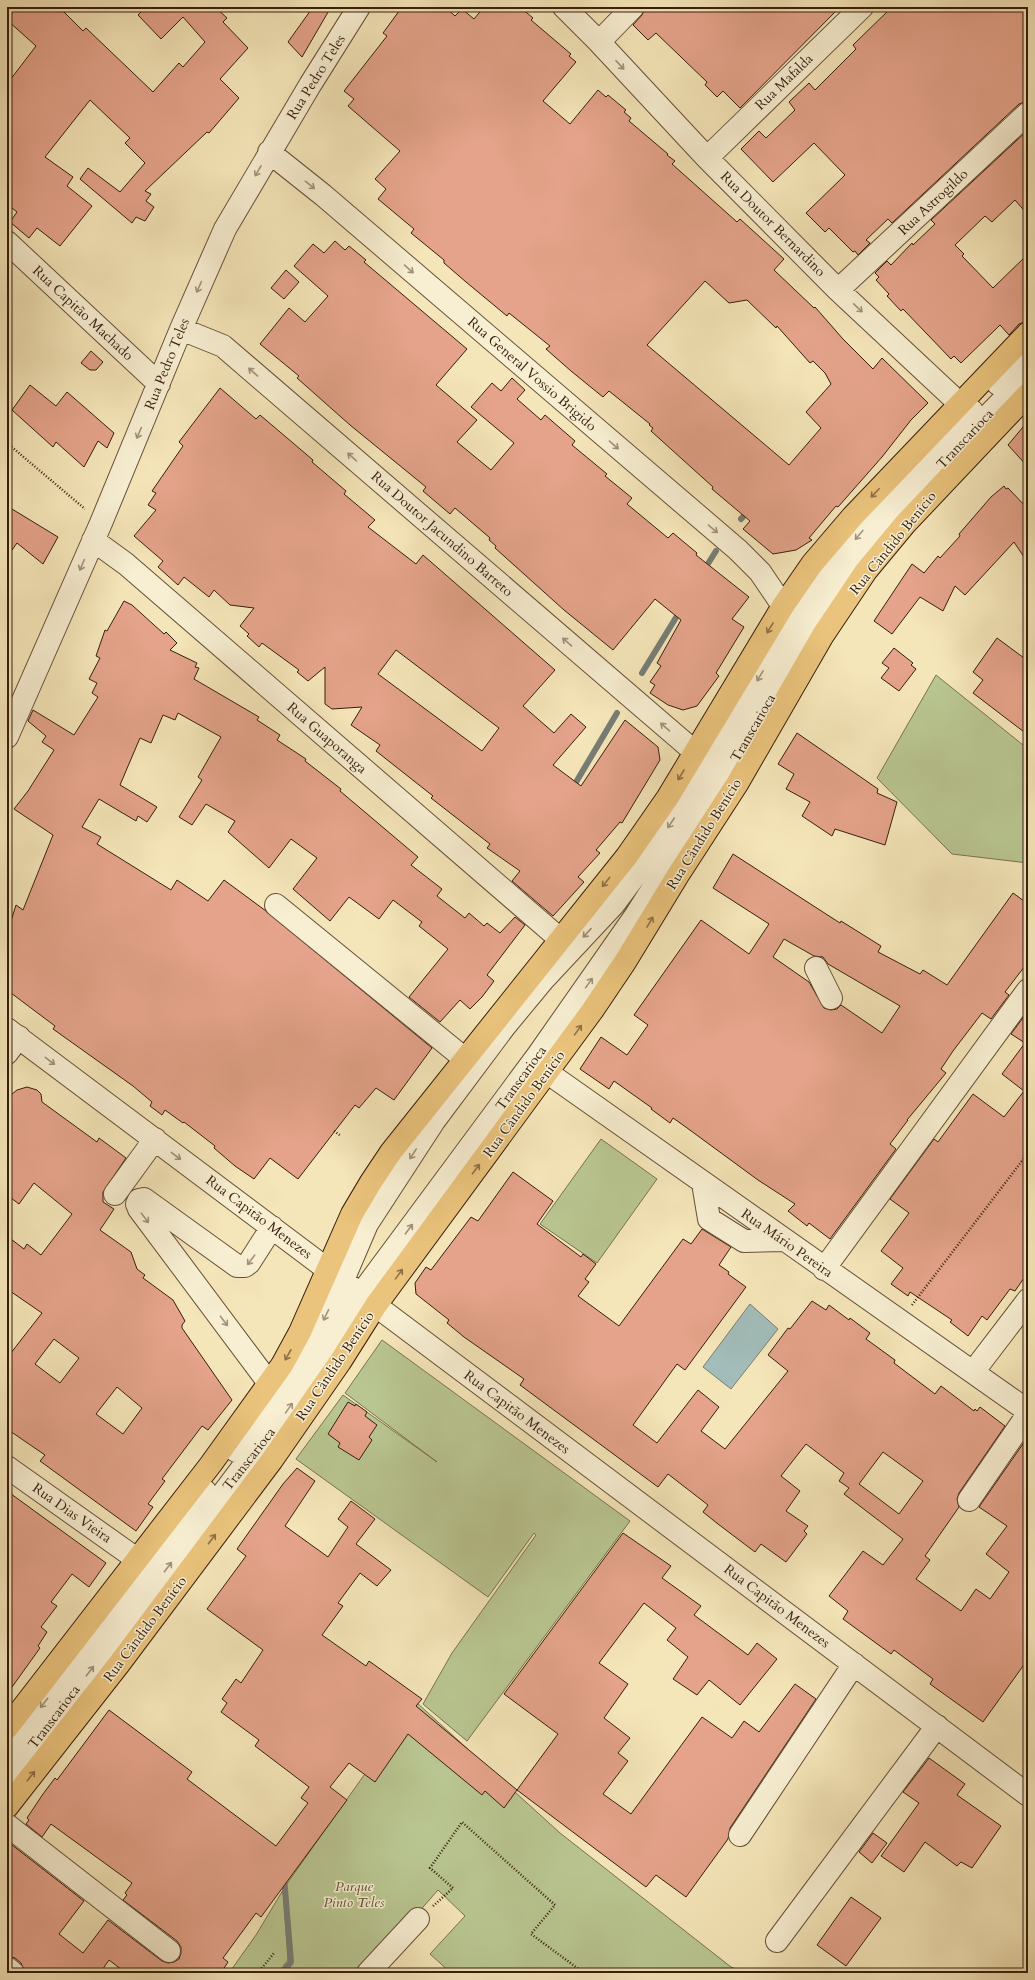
<svg xmlns="http://www.w3.org/2000/svg" width="1035" height="1980" viewBox="0 0 1035 1980" font-family="Cardo,serif">
<style>
.green{fill:#b9c691;stroke:#787250}
.water{fill:#a2bdba;stroke:#777d75}
.lines{fill:none;stroke-linecap:round;stroke-linejoin:round}
.stream{stroke:#777d75;stroke-width:6}
.building{fill:#e4a38a;stroke:#361e0e;fill-rule:evenodd}
.minor-casing{stroke:#665039;stroke-width:24}
.major-casing{stroke:#361e0e;stroke-width:24}
.path{stroke:#361e0e;stroke-width:2.5;stroke-dasharray:1 2;stroke-linecap:butt}
.minor{stroke:#f8efd2;stroke-width:22}
.major{stroke:#eac37c;stroke-width:22}
.oneway{stroke:#a1917a}
.oneway2{stroke:#907045}
.labels{text-anchor:middle;dominant-baseline:central;stroke-width:3;stroke-linejoin:round;paint-order:stroke}
.street-label{font-size:14px;fill:#361e0e;stroke:#f8efd2}
.park-label{font-size:14px;font-style:italic;fill:#5d5035;stroke:#f8efd2}
</style>
<rect width="100%" height="100%" fill="#f5e6b9"/>
<filter id="stains"><feTurbulence type="fractalNoise" baseFrequency=".005" numOctaves="4"/><feColorMatrix values="0 0 0 0 .2 0 0 0 0 .09 0 0 0 0 .02 0 0 0 .5 -.17"/></filter>
<radialGradient id="worn" r=".72"><stop offset=".6" stop-color="#630" stop-opacity="0"/><stop offset="1" stop-color="#630" stop-opacity=".3"/></radialGradient>
<path class="green" d="M 936,675 L 1028,749 L 1028,863 L 952,854 L 877,778 Z
M 601,1139 L 657,1179 L 597,1263 L 540,1224 Z
M 382,1340 L 630,1521 L 467,1741 L 423,1704 L 452,1653 L 536,1535 L 534,1533 L 488,1597 L 296,1459 L 343,1395 L 437,1462 L 345,1393 Z
M 416,1702 L 560,1833 L 731,1967 L 746,1973 L 451,1973 L 430,1954 L 465,1916 L 438,1890 L 365,1973 L 284,1973 L 292,1963 L 286,1885 Z
M 283,1890 L 288,1960 L 278,1973 L 229,1973 L 256,1935 Z"/>
<path class="water" d="M 750,1304 L 778,1329 L 731,1389 L 703,1367 Z"/>
<g class="lines">
<path class="stream" d="M 741,519 L 749,510
M 704,570 L 716,551
M 642,673 L 680,611
M 572,789 L 617,713
M 282,1973 L 291,1962 L 284,1877"/>
</g>
<path class="building" d="M 7,7 L 59,7 L 83,31 L 86,28 L 153,92 L 179,63 L 183,67 L 205,42 L 183,17 L 161,39 L 138,15 L 146,7 L 215,7 L 227,18 L 223,22 L 248,48 L 220,79 L 239,98 L 209,133 L 207,132 L 145,191 L 151,194 L 146,201 L 154,207 L 145,221 L 136,217 L 132,223 L 80,179 L 88,168 L 120,192 L 145,163 L 125,143 L 130,138 L 90,100 L 45,157 L 73,177 L 67,186 L 92,206 L 60,246 L 37,228 L 29,238 L 10,222 L 17,212 L 7,204 L 7,84 L 36,46 L 7,20 Z
M 313,7 L 331,7 L 302,57 L 288,42 Z
M 402,7 L 445,7 L 455,16 L 462,9 L 474,19 L 484,7 L 520,7 L 533,18 L 531,20 L 571,54 L 569,56 L 576,62 L 543,101 L 570,124 L 598,90 L 606,97 L 608,95 L 626,110 L 624,112 L 631,118 L 629,121 L 668,154 L 667,155 L 675,161 L 672,164 L 737,222 L 740,219 L 784,259 L 774,270 L 814,308 L 815,307 L 843,339 L 873,369 L 882,358 L 928,403 L 911,420 L 882,457 L 838,507 L 836,506 L 809,538 L 812,540 L 796,550 L 773,554 L 743,529 L 750,521 L 712,489 L 713,487 L 651,431 L 653,428 L 649,425 L 650,424 L 609,391 L 603,397 L 571,371 L 546,349 L 550,346 L 509,313 L 507,316 L 466,282 L 444,263 L 444,260 L 411,233 L 414,229 L 378,199 L 386,189 L 375,179 L 400,151 L 348,106 L 354,99 L 344,91 L 387,36 L 383,33 ZM 705,281 L 729,303 L 747,300 L 776,328 L 777,326 L 810,363 L 813,361 L 825,373 L 831,384 L 806,412 L 821,428 L 789,465 L 647,345 Z
M 645,7 L 840,7 L 740,108 L 723,91 L 717,97 L 705,85 L 707,82 L 656,33 L 648,40 L 633,25 L 642,15 Z
M 892,7 L 1028,7 L 1028,101 L 1019,104 L 892,223 L 888,219 L 866,240 L 870,243 L 858,255 L 855,251 L 853,252 L 829,228 L 825,232 L 806,213 L 845,175 L 814,143 L 773,182 L 741,149 L 759,131 L 766,138 L 795,110 L 789,102 L 809,83 L 815,90 L 856,49 L 853,45 Z
M 1028,130 L 1028,215 L 1015,200 L 992,222 L 985,216 L 955,245 L 964,254 L 962,256 L 993,288 L 1028,254 L 1028,321 L 1019,324 L 1009,335 L 1000,325 L 961,363 L 954,356 L 951,359 L 903,309 L 901,311 L 887,296 L 889,294 L 876,280 L 879,277 L 875,273 L 887,261 L 891,265 L 912,243 L 913,245 L 935,224 L 931,220 Z
M 335,241 L 345,250 L 349,246 L 366,260 L 364,262 L 467,349 L 436,385 L 477,420 L 457,442 L 491,470 L 514,443 L 471,407 L 492,383 L 501,391 L 512,378 L 525,390 L 517,399 L 541,420 L 545,415 L 575,441 L 572,445 L 607,474 L 605,476 L 632,498 L 627,504 L 668,538 L 673,533 L 697,553 L 696,555 L 749,597 L 732,619 L 744,627 L 716,673 L 719,676 L 697,706 L 683,710 L 668,705 L 650,693 L 655,685 L 650,682 L 661,666 L 657,663 L 681,620 L 655,599 L 613,650 L 564,610 L 495,548 L 496,546 L 489,540 L 490,538 L 455,508 L 450,514 L 423,491 L 426,487 L 350,425 L 297,378 L 299,376 L 260,344 L 289,308 L 305,322 L 328,296 L 294,266 L 313,244 L 324,253 Z
M 286,270 L 299,282 L 284,299 L 271,288 Z
M 91,351 L 103,362 L 96,370 L 90,370 L 81,363 Z
M 30,385 L 56,406 L 67,392 L 114,433 L 107,448 L 98,441 L 84,467 L 56,442 L 53,447 L 12,410 Z
M 220,388 L 256,419 L 260,415 L 313,460 L 312,462 L 346,491 L 344,494 L 375,520 L 368,527 L 416,564 L 423,555 L 555,670 L 523,706 L 554,733 L 571,714 L 586,727 L 553,765 L 581,786 L 625,720 L 658,747 L 660,760 L 622,823 L 620,822 L 596,850 L 600,853 L 578,877 L 584,882 L 553,916 L 512,881 L 520,871 L 487,848 L 490,844 L 431,798 L 433,796 L 376,751 L 380,745 L 351,725 L 362,707 L 332,709 L 325,704 L 325,667 L 308,681 L 297,672 L 299,670 L 262,643 L 259,647 L 247,636 L 249,634 L 240,626 L 254,608 L 230,605 L 214,590 L 209,597 L 184,577 L 178,585 L 158,567 L 163,561 L 134,536 L 156,510 L 148,505 L 156,493 L 152,491 L 183,446 L 179,442 ZM 396,650 L 499,728 L 482,751 L 378,674 Z
M 1028,421 L 1028,467 L 1008,445 Z
M 1004,486 L 1006,489 L 1008,488 L 1028,509 L 1028,563 L 1014,542 L 965,595 L 955,586 L 943,611 L 920,597 L 892,634 L 874,621 L 912,564 L 924,573 L 938,556 L 940,558 L 960,536 L 959,534 L 991,497 Z
M 7,506 L 58,537 L 43,564 L 17,543 L 7,557 Z
M 124,601 L 132,605 L 164,634 L 166,632 L 177,643 L 170,650 L 197,663 L 195,667 L 199,668 L 194,679 L 259,717 L 257,720 L 280,735 L 277,740 L 306,759 L 305,761 L 341,789 L 340,791 L 418,857 L 411,865 L 442,889 L 437,896 L 465,918 L 469,913 L 484,926 L 487,923 L 500,933 L 515,917 L 525,925 L 487,975 L 494,981 L 482,997 L 470,1009 L 460,1000 L 440,1022 L 409,997 L 448,949 L 419,926 L 422,922 L 393,900 L 379,919 L 349,897 L 330,921 L 293,889 L 317,858 L 291,839 L 269,868 L 228,832 L 235,821 L 206,804 L 192,825 L 179,817 L 202,780 L 198,777 L 221,737 L 178,713 L 175,720 L 163,715 L 151,743 L 140,738 L 120,785 L 157,807 L 147,822 L 138,816 L 136,821 L 99,799 L 82,827 L 101,837 L 97,844 L 171,890 L 177,880 L 208,901 L 224,880 L 266,911 L 432,1048 L 394,1100 L 376,1088 L 359,1108 L 355,1105 L 298,1179 L 270,1158 L 254,1179 L 235,1166 L 214,1148 L 215,1146 L 184,1122 L 183,1123 L 165,1110 L 162,1115 L 150,1106 L 152,1102 L 133,1086 L 53,1029 L 55,1026 L 7,990 L 7,934 L 16,905 L 23,910 L 53,835 L 14,809 L 28,791 L 54,750 L 42,742 L 46,736 L 28,721 L 33,710 L 74,735 L 98,697 L 92,693 L 97,683 L 89,679 L 100,658 L 96,656 L 105,630 L 107,631 Z
M 997,638 L 1028,661 L 1028,735 L 973,693 L 983,680 L 973,672 Z
M 894,648 L 913,663 L 911,665 L 916,669 L 899,691 L 881,678 L 889,668 L 882,663 Z
M 797,733 L 878,789 L 877,793 L 897,802 L 885,845 L 835,829 L 832,836 L 802,816 L 810,802 L 786,789 L 794,774 L 778,764 Z
M 733,854 L 840,923 L 841,921 L 881,946 L 878,952 L 920,974 L 923,970 L 947,985 L 1013,893 L 1028,904 L 1028,962 L 1005,992 L 1009,995 L 991,1019 L 982,1013 L 953,1051 L 941,1069 L 946,1073 L 907,1120 L 908,1120 L 890,1144 L 896,1149 L 830,1239 L 809,1223 L 807,1226 L 788,1211 L 795,1204 L 758,1180 L 683,1125 L 673,1118 L 670,1123 L 651,1109 L 652,1108 L 614,1081 L 609,1089 L 580,1069 L 601,1037 L 627,1055 L 648,1025 L 634,1015 L 701,920 L 749,954 L 769,924 L 713,888 ZM 784,939 L 814,956 L 823,957 L 828,964 L 900,1006 L 882,1033 L 841,1005 L 837,1009 L 831,1010 L 824,1008 L 809,982 L 773,957 Z
M 1025,1015 L 1028,1017 L 1028,1272 L 1015,1291 L 1010,1289 L 987,1320 L 982,1316 L 968,1336 L 950,1322 L 952,1320 L 910,1292 L 908,1296 L 891,1284 L 903,1268 L 881,1251 L 909,1213 L 890,1199 L 934,1139 L 938,1142 L 973,1094 L 1004,1117 L 1024,1091 L 1002,1074 L 1025,1043 L 1011,1034 Z
M 27,1087 L 37,1090 L 41,1094 L 42,1102 L 97,1142 L 99,1138 L 126,1158 L 103,1192 L 103,1202 L 114,1209 L 100,1230 L 131,1252 L 137,1269 L 145,1275 L 143,1278 L 173,1300 L 185,1321 L 182,1325 L 182,1328 L 232,1400 L 208,1430 L 202,1426 L 162,1479 L 165,1481 L 148,1504 L 153,1507 L 136,1531 L 40,1461 L 45,1455 L 7,1429 L 7,1358 L 42,1313 L 7,1289 L 7,1236 L 24,1249 L 27,1244 L 41,1255 L 72,1214 L 34,1183 L 19,1204 L 7,1195 L 7,1098 L 17,1090 ZM 54,1339 L 79,1358 L 60,1383 L 35,1364 ZM 117,1387 L 142,1408 L 123,1434 L 96,1414 Z
M 513,1172 L 553,1201 L 537,1224 L 581,1257 L 583,1254 L 596,1264 L 585,1279 L 589,1282 L 578,1296 L 619,1326 L 683,1239 L 691,1244 L 702,1229 L 731,1247 L 719,1265 L 729,1272 L 728,1274 L 746,1287 L 685,1370 L 677,1364 L 633,1425 L 657,1443 L 698,1390 L 719,1407 L 701,1431 L 725,1449 L 788,1371 L 768,1355 L 788,1328 L 790,1329 L 812,1301 L 826,1310 L 829,1305 L 849,1320 L 850,1318 L 870,1333 L 866,1339 L 895,1360 L 894,1363 L 935,1394 L 941,1386 L 974,1411 L 975,1409 L 977,1411 L 980,1407 L 1005,1426 L 959,1493 L 957,1499 L 959,1507 L 925,1556 L 930,1560 L 916,1579 L 961,1611 L 976,1589 L 990,1599 L 1009,1572 L 986,1554 L 1007,1526 L 979,1507 L 1025,1441 L 1028,1443 L 1028,1659 L 983,1722 L 930,1684 L 933,1679 L 894,1650 L 891,1654 L 843,1619 L 848,1611 L 829,1596 L 863,1551 L 883,1565 L 903,1539 L 844,1494 L 849,1488 L 839,1481 L 844,1473 L 806,1444 L 781,1476 L 800,1491 L 786,1511 L 808,1526 L 804,1531 L 807,1534 L 786,1562 L 761,1544 L 755,1552 L 718,1524 L 703,1512 L 708,1505 L 668,1474 L 658,1487 L 520,1385 L 524,1379 L 464,1337 L 447,1323 L 449,1320 L 416,1294 L 415,1283 L 426,1267 L 431,1270 L 471,1217 L 478,1221 ZM 883,1452 L 923,1481 L 899,1514 L 859,1484 Z
M 348,1402 L 355,1406 L 356,1404 L 367,1412 L 365,1416 L 377,1425 L 369,1437 L 372,1440 L 359,1460 L 338,1447 L 340,1443 L 328,1434 Z
M 297,1468 L 315,1481 L 285,1526 L 328,1557 L 348,1527 L 338,1519 L 351,1501 L 375,1519 L 356,1544 L 391,1570 L 377,1586 L 360,1573 L 338,1603 L 343,1606 L 322,1635 L 366,1666 L 369,1661 L 422,1699 L 416,1706 L 517,1790 L 504,1808 L 485,1791 L 482,1795 L 408,1734 L 375,1782 L 349,1763 L 330,1787 L 347,1800 L 261,1917 L 256,1913 L 223,1958 L 228,1962 L 221,1973 L 126,1973 L 109,1960 L 100,1973 L 25,1973 L 21,1963 L 15,1958 L 7,1956 L 7,1852 L 12,1845 L 84,1901 L 59,1934 L 83,1953 L 108,1920 L 162,1961 L 168,1963 L 174,1962 L 179,1959 L 181,1953 L 181,1947 L 177,1941 L 123,1900 L 127,1895 L 125,1893 L 132,1883 L 51,1824 L 42,1837 L 26,1824 L 29,1820 L 27,1818 L 43,1794 L 55,1778 L 57,1780 L 109,1710 L 192,1772 L 187,1779 L 276,1846 L 308,1803 L 301,1798 L 309,1787 L 255,1746 L 259,1740 L 221,1712 L 227,1703 L 222,1699 L 236,1679 L 241,1683 L 263,1650 L 207,1609 L 246,1556 L 237,1549 L 283,1484 Z
M 7,1491 L 106,1563 L 89,1587 L 72,1574 L 51,1602 L 57,1606 L 41,1627 L 47,1632 L 38,1646 L 40,1648 L 7,1694 Z
M 623,1533 L 671,1566 L 662,1578 L 701,1606 L 694,1615 L 748,1655 L 757,1643 L 777,1659 L 740,1705 L 709,1680 L 697,1695 L 673,1679 L 688,1657 L 667,1640 L 676,1628 L 644,1603 L 599,1663 L 628,1684 L 604,1718 L 630,1738 L 618,1753 L 628,1761 L 603,1794 L 631,1814 L 702,1717 L 732,1738 L 744,1721 L 759,1732 L 795,1684 L 816,1699 L 730,1828 L 728,1839 L 686,1897 L 656,1875 L 646,1887 L 517,1790 L 558,1734 L 504,1694 Z
M 929,1758 L 965,1784 L 957,1795 L 1001,1826 L 972,1868 L 961,1862 L 957,1866 L 925,1842 L 904,1872 L 881,1856 L 919,1803 L 903,1792 Z
M 873,1833 L 887,1843 L 872,1863 L 859,1852 Z
M 851,1897 L 881,1918 L 846,1966 L 817,1945 Z"/>
<g class="lines">
<defs>
<path id="minor" d="M 564,7 L 599,42 L 707,158 L 838,290 L 960,404 L 976,415
M 599,42 L 633,7
M 269,152 L 323,195 L 738,550 L 760,572 L 783,606
M 707,158 L 862,7
M 7,242 L 159,384
M 838,290 L 1028,113
M 181,329 L 223,346 L 695,752
M 998,384 L 1028,353
M 93,540 L 126,564 L 560,939
M 7,737 L 101,523 L 181,329 L 225,229 L 310,85 L 359,7
M 276,905 L 465,1059
M 816,968 L 831,998
M 7,1029 L 1028,1795
M 7,1053 L 19,1037
M 548,1073 L 1028,1411
M 703,1183 L 709,1219 L 744,1241 L 783,1240
M 115,1194 L 155,1139
M 824,1269 L 1028,990
M 973,1372 L 1028,1300
M 269,1383 L 139,1209 L 137,1204 L 139,1200 L 144,1199 L 237,1266 L 245,1266 L 249,1263 L 272,1227
M 236,1451 L 295,1373 L 343,1280 L 367,1224 L 434,1121 L 505,1026 L 543,980 L 614,904 L 643,865 L 682,806 L 796,618 L 826,575 L 897,490 L 949,432 L 972,411
M 7,1467 L 138,1560
M 969,1500 L 1028,1414
M 7,1751 L 205,1491
M 7,1780 L 258,1447 L 289,1409 L 361,1294 L 538,1055 L 636,915 L 729,769 L 811,626 L 857,563 L 893,519 L 961,443 L 1028,375
M 7,1825 L 169,1951
M 740,1835 L 854,1664
M 777,1941 L 937,1726
M 7,1968 L 13,1973
M 368,1973 L 418,1919"/>
<path id="major" d="M 7,1728 L 211,1464 L 282,1365 L 300,1332 L 352,1214 L 371,1182 L 391,1152 L 627,856 L 668,797 L 783,606 L 812,564 L 853,516 L 1028,333
M 7,1807 L 119,1664 L 272,1460 L 340,1362 L 376,1305 L 592,1011 L 625,962 L 678,875 L 737,784 L 823,635 L 866,571 L 905,524 L 1028,394"/>
</defs>
<use href="#minor" class="minor-casing"/>
<use href="#major" class="major-casing"/>
<path class="path" d="M 7,443 L 85,509
M 334,1131 L 341,1136
M 912,1305 L 1028,1153
M 433,1906 L 453,1888 L 430,1868 L 462,1822 L 555,1905 L 531,1934 L 584,1973
M 258,1973 L 274,1953"/>
<use href="#minor" class="minor"/>
<use href="#major" class="major"/>
</g>
<defs><path id="oneway-shaft" d="M-6 0H5M1.5-3L5.5 0L1.5 3" fill="none" stroke-width="1.6" stroke-linecap="round" stroke-linejoin="round"/></defs>
<g class="oneway">
<use href="#oneway-shaft" transform="translate(620 65) rotate(47)"/>
<use href="#oneway-shaft" transform="translate(258 171) rotate(120)"/>
<use href="#oneway-shaft" transform="translate(310 185) rotate(39)"/>
<use href="#oneway-shaft" transform="translate(409 269) rotate(41)"/>
<use href="#oneway-shaft" transform="translate(199 287) rotate(114)"/>
<use href="#oneway-shaft" transform="translate(858 308) rotate(43)"/>
<use href="#oneway-shaft" transform="translate(253 372) rotate(-139)"/>
<use href="#oneway-shaft" transform="translate(139 433) rotate(113)"/>
<use href="#oneway-shaft" transform="translate(614 445) rotate(41)"/>
<use href="#oneway-shaft" transform="translate(352 457) rotate(-139)"/>
<use href="#oneway-shaft" transform="translate(713 529) rotate(40)"/>
<use href="#oneway-shaft" transform="translate(859 535) rotate(130)"/>
<use href="#oneway-shaft" transform="translate(82 565) rotate(113)"/>
<use href="#oneway-shaft" transform="translate(567 642) rotate(-139)"/>
<use href="#oneway-shaft" transform="translate(760 676) rotate(121)"/>
<use href="#oneway-shaft" transform="translate(665 727) rotate(-139)"/>
<use href="#oneway-shaft" transform="translate(671 823) rotate(124)"/>
<use href="#oneway-shaft" transform="translate(587 933) rotate(133)"/>
<use href="#oneway-shaft" transform="translate(589 983) rotate(-55)"/>
<use href="#oneway-shaft" transform="translate(50 1061) rotate(37)"/>
<use href="#oneway-shaft" transform="translate(413 1154) rotate(123)"/>
<use href="#oneway-shaft" transform="translate(176 1156) rotate(37)"/>
<use href="#oneway-shaft" transform="translate(145 1218) rotate(53)"/>
<use href="#oneway-shaft" transform="translate(409 1229) rotate(-53)"/>
<use href="#oneway-shaft" transform="translate(251 1260) rotate(127)"/>
<use href="#oneway-shaft" transform="translate(326 1315) rotate(116)"/>
<use href="#oneway-shaft" transform="translate(224 1321) rotate(53)"/>
<use href="#oneway-shaft" transform="translate(289 1408) rotate(-55)"/>
<use href="#oneway-shaft" transform="translate(168 1567) rotate(-53)"/>
<use href="#oneway-shaft" transform="translate(90 1671) rotate(-53)"/>
<use href="#oneway-shaft" transform="translate(44 1703) rotate(128)"/>
</g>
<g class="oneway2">
<use href="#oneway-shaft" transform="translate(875 493) rotate(134)"/>
<use href="#oneway-shaft" transform="translate(770 628) rotate(121)"/>
<use href="#oneway-shaft" transform="translate(681 775) rotate(121)"/>
<use href="#oneway-shaft" transform="translate(606 882) rotate(129)"/>
<use href="#oneway-shaft" transform="translate(650 922) rotate(-59)"/>
<use href="#oneway-shaft" transform="translate(578 1030) rotate(-54)"/>
<use href="#oneway-shaft" transform="translate(476 1169) rotate(-53)"/>
<use href="#oneway-shaft" transform="translate(399 1274) rotate(-54)"/>
<use href="#oneway-shaft" transform="translate(288 1355) rotate(119)"/>
<use href="#oneway-shaft" transform="translate(212 1539) rotate(-53)"/>
<use href="#oneway-shaft" transform="translate(31 1776) rotate(-52)"/>
</g>
<g class="labels">
<g class="street-label">
<text transform="translate(316 77) rotate(-58)">Rua Pedro Teles</text>
<text transform="translate(784 82) rotate(-44)">Rua Mafalda</text>
<text transform="translate(933 202) rotate(-43)">Rua Astrogildo</text>
<text transform="translate(773 224) rotate(45)">Rua Doutor Bernardino</text>
<text transform="translate(83 313) rotate(43)">Rua Capitão Machado</text>
<text transform="translate(167 364) rotate(-68)">Rua Pedro Teles</text>
<text transform="translate(532 374) rotate(41)">Rua General Vossio Brigido</text>
<text transform="translate(965 439) rotate(-47)">Transcarioca</text>
<text transform="translate(442 534) rotate(41)">Rua Doutor Jacundino Barreto</text>
<text transform="translate(893 543) rotate(-51)">Rua Cândido Benício</text>
<text transform="translate(753 728) rotate(-60)">Transcarioca</text>
<text transform="translate(327 738) rotate(41)">Rua Guaporanga</text>
<text transform="translate(704 834) rotate(-58)">Rua Cândido Benício</text>
<text transform="translate(521 1078) rotate(-54)">Transcarioca</text>
<text transform="translate(524 1104) rotate(-54)">Rua Cândido Benício</text>
<text transform="translate(259 1217) rotate(37)">Rua Capitão Menezes</text>
<text transform="translate(787 1243) rotate(35)">Rua Mário Pereira</text>
<text transform="translate(335 1366) rotate(-56)">Rua Cândido Benício</text>
<text transform="translate(517 1412) rotate(37)">Rua Capitão Menezes</text>
<text transform="translate(249 1459) rotate(-52)">Transcarioca</text>
<text transform="translate(72 1513) rotate(35)">Rua Dias Vieira</text>
<text transform="translate(777 1606) rotate(37)">Rua Capitão Menezes</text>
<text transform="translate(145 1629) rotate(-53)">Rua Cândido Benício</text>
<text transform="translate(54 1717) rotate(-53)">Transcarioca</text>
</g>
<g class="park-label">
<text x="354" y="1886">Parque<tspan x="354" dy="16">Pinto Teles</tspan></text>
</g>
</g>
<rect width="1035" height="1980" fill="none" stroke="#f5e6b9" stroke-width="24"/>
<rect x="8" y="8" width="1019" height="1964" fill="none" stroke="#361e0e" stroke-width="2"/>
<rect x="12" y="12" width="1011" height="1956" fill="none" stroke="#361e0e"/>
<rect width="100%" height="100%" filter="url(#stains)"/>
<rect width="100%" height="100%" fill="url(#worn)"/>
</svg>
